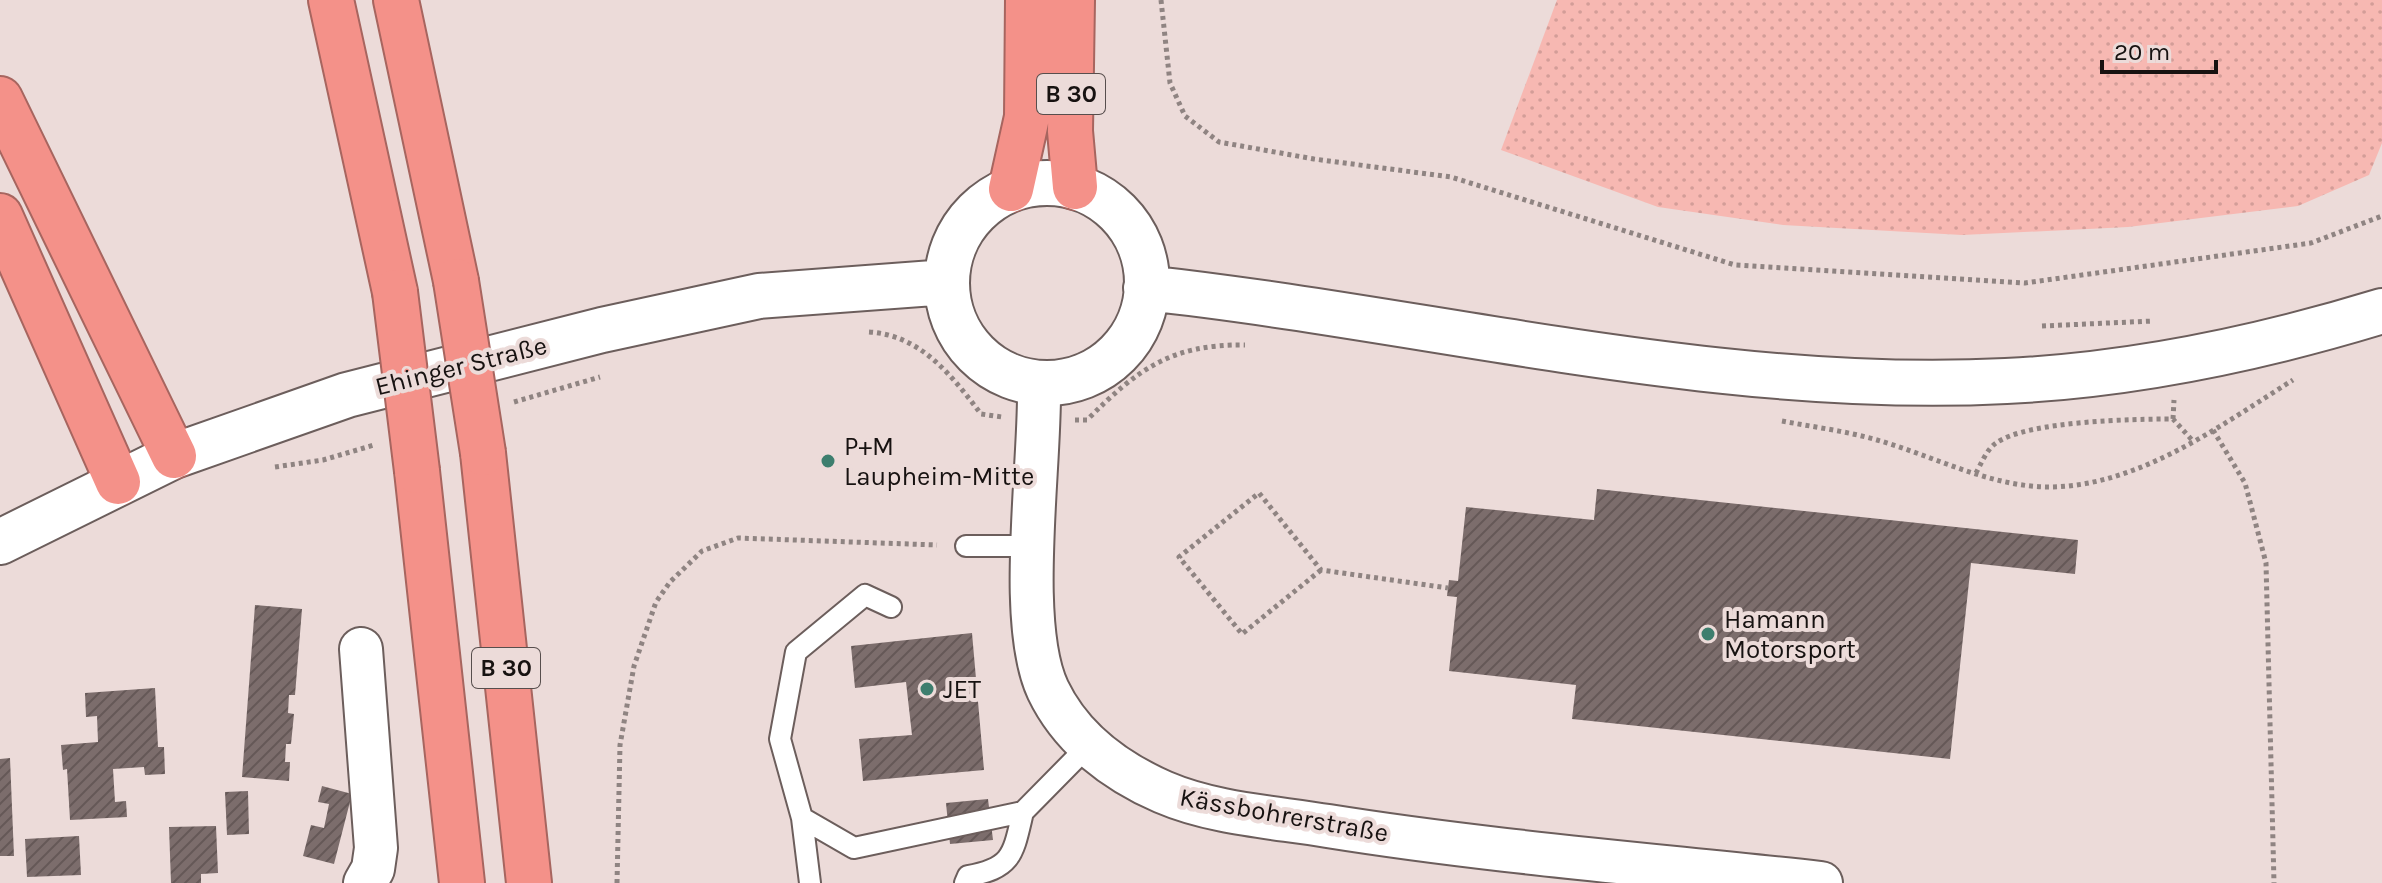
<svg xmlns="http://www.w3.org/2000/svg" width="2382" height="883" viewBox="0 0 2382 883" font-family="Karla,sans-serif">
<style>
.green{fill:url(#green-dots)}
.building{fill:url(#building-hatch)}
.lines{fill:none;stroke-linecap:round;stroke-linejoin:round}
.lane-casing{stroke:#6c5e5c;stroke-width:24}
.street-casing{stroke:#6c5e5c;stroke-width:46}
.secondary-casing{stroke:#6c5e5c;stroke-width:48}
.highway-casing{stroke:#a7655f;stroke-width:48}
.path{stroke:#8f8482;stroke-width:5;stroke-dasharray:4 4;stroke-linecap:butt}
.lane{stroke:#fff;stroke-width:20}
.street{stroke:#fff;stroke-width:42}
.secondary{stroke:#fff;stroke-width:44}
.highway{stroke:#f49189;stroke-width:44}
.highway-bridge-casing{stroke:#a7655f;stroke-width:48;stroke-linecap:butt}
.highway-bridge{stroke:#f49189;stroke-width:44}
.poi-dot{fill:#3d7e6e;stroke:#ecdbd9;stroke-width:3}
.labels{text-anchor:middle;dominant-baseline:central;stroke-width:8;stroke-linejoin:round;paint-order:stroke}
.shield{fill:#ecdbd9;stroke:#574e4d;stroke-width:2}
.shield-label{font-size:24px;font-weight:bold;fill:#171211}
.street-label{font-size:26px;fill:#171211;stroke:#ecdbd9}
.poi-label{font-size:26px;fill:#171211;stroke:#ecdbd9;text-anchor:start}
</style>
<defs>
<pattern id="green-dots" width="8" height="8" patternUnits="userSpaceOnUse" patternTransform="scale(2)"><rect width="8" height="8" fill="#f7b8b2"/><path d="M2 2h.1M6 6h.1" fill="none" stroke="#d39d98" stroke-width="1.8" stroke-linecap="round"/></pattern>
<pattern id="building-hatch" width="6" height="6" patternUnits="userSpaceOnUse" patternTransform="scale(2)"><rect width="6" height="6" fill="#7c6d6c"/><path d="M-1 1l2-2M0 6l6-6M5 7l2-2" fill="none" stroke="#655857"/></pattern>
</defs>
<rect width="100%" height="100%" fill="#ecdbd9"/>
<path class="green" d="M 1557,0 L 2382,0 L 2382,143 L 2369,175 L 2298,206 L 2128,227 L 1962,235 L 1783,225 L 1658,207 L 1501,150 Z"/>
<path class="building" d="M 1597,489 L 2078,540 L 2075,574 L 1971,563 L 1950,759 L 1572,719 L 1576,685 L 1449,671 L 1457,597 L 1447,596 L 1449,580 L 1458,581 L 1466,507 L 1594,520 Z
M 255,605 L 302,609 L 295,695 L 289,695 L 288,713 L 294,714 L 291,744 L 286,744 L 285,762 L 290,762 L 289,781 L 242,777 Z
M 972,633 L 984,770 L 863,781 L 859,739 L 912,735 L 906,682 L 855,688 L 851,646 Z
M 155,688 L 158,747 L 164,747 L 165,774 L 145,775 L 144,767 L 113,769 L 115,802 L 126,801 L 127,817 L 70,820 L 67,769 L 63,770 L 61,745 L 98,742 L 97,716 L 86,717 L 85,693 Z
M 10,758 L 14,856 L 0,856 L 0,759 Z
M 322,786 L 352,794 L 334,864 L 303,856 L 311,825 L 324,828 L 329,804 L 318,802 Z
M 248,791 L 249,834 L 227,835 L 225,792 Z
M 988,799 L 993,840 L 950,844 L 946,803 Z
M 216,826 L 218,873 L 201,874 L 201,883 L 171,883 L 169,827 Z
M 79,836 L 81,875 L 27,877 L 25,839 Z"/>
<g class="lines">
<defs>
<path id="lane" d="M 966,546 L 1034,546
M 891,607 L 865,595 L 796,652 L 780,739 L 802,818 L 854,848 L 1023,812 L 1089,745
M 802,818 L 810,883
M 965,883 L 968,876 C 1013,868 1013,854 1023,812"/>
<path id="street" d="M 1039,383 C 1041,463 1016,622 1048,690 C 1071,738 1115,771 1163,792 C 1214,814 1274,817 1328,826 C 1491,852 1657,865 1821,883
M 361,649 L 376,848 L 373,869 L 365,883"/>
<path id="secondary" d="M947 283a100 100 0 1 1 200 0a100 100 0 1 1-200 0Z
M 1146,288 C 1430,319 1720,396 2006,381 C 2133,375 2261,348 2382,311
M 0,542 L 174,456 L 347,395 L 602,330 L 759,296 L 947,282"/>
<path id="highway" d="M 331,0 L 395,292
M 396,0 L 456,281
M 1072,0 L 1070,131 L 1075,187
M 0,99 L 174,456
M 1011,189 L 1027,117 L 1028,0
M 0,216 L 118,482
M 483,453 L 529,883
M 417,471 L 462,883"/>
</defs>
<use href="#lane" class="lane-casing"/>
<use href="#street" class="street-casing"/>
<use href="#secondary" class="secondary-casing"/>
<use href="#highway" class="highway-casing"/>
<path class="path" d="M 1161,0 L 1170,83 L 1185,116 L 1219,142 L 1314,159 L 1451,177 L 1735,265 L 2025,283 L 2311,243 L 2382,216
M 2042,326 L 2153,321
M 869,332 C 921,335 952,376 981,414 L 1002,417
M 514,402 L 600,377
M 2173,419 L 2174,400
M 1075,420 L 1087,420 C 1138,369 1171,344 1245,345
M 1782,421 C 1813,427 1846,431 1877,440 C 1934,456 1992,488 2052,487 C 2141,485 2221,425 2293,380
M 2213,430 L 2245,483 L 2266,563 L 2274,883
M 275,467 L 323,460 L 374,445
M 1976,473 C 1981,464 1987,449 1996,443 C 2027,421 2133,419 2173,419 L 2192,440
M 1321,570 L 1242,634 L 1179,557 L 1259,493 L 1321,570 L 1448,588
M 617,883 L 620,745 L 634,666 L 656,602 L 670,582 L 702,551 L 738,538 L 937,545"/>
<use href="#lane" class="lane"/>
<use href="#street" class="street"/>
<use href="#secondary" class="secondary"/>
<use href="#highway" class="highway"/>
<defs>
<path id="highway-bridge" d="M 456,281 L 483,453
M 395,292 L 417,471"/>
</defs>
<use href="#highway-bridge" class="highway-bridge-casing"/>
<use href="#highway-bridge" class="highway-bridge"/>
</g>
<g class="poi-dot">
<circle cx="828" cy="461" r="8"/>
<circle cx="1708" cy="634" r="8"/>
<circle cx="927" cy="689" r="8"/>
</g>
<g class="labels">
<g class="shield">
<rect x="1037" y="74" width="68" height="40" rx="6"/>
<rect x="472" y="648" width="68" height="40" rx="6"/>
</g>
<g class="shield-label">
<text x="1071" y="94">B 30</text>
<text x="506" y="668">B 30</text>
</g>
<g class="street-label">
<text transform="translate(461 366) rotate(-14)">Ehinger Straße</text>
<text transform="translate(1284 815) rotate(10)">Kässbohrerstraße</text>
</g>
<g class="poi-label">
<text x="844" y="446">P+M<tspan x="844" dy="30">Laupheim-Mitte</tspan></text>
<text x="1724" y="619">Hamann<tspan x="1724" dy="30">Motorsport</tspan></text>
<text x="943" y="689">JET</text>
</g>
</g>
<path d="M2102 60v12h114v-12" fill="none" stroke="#171211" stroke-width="4"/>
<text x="2114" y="60" font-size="24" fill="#171211" stroke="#ecdbd9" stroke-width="6" paint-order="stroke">20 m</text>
</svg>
